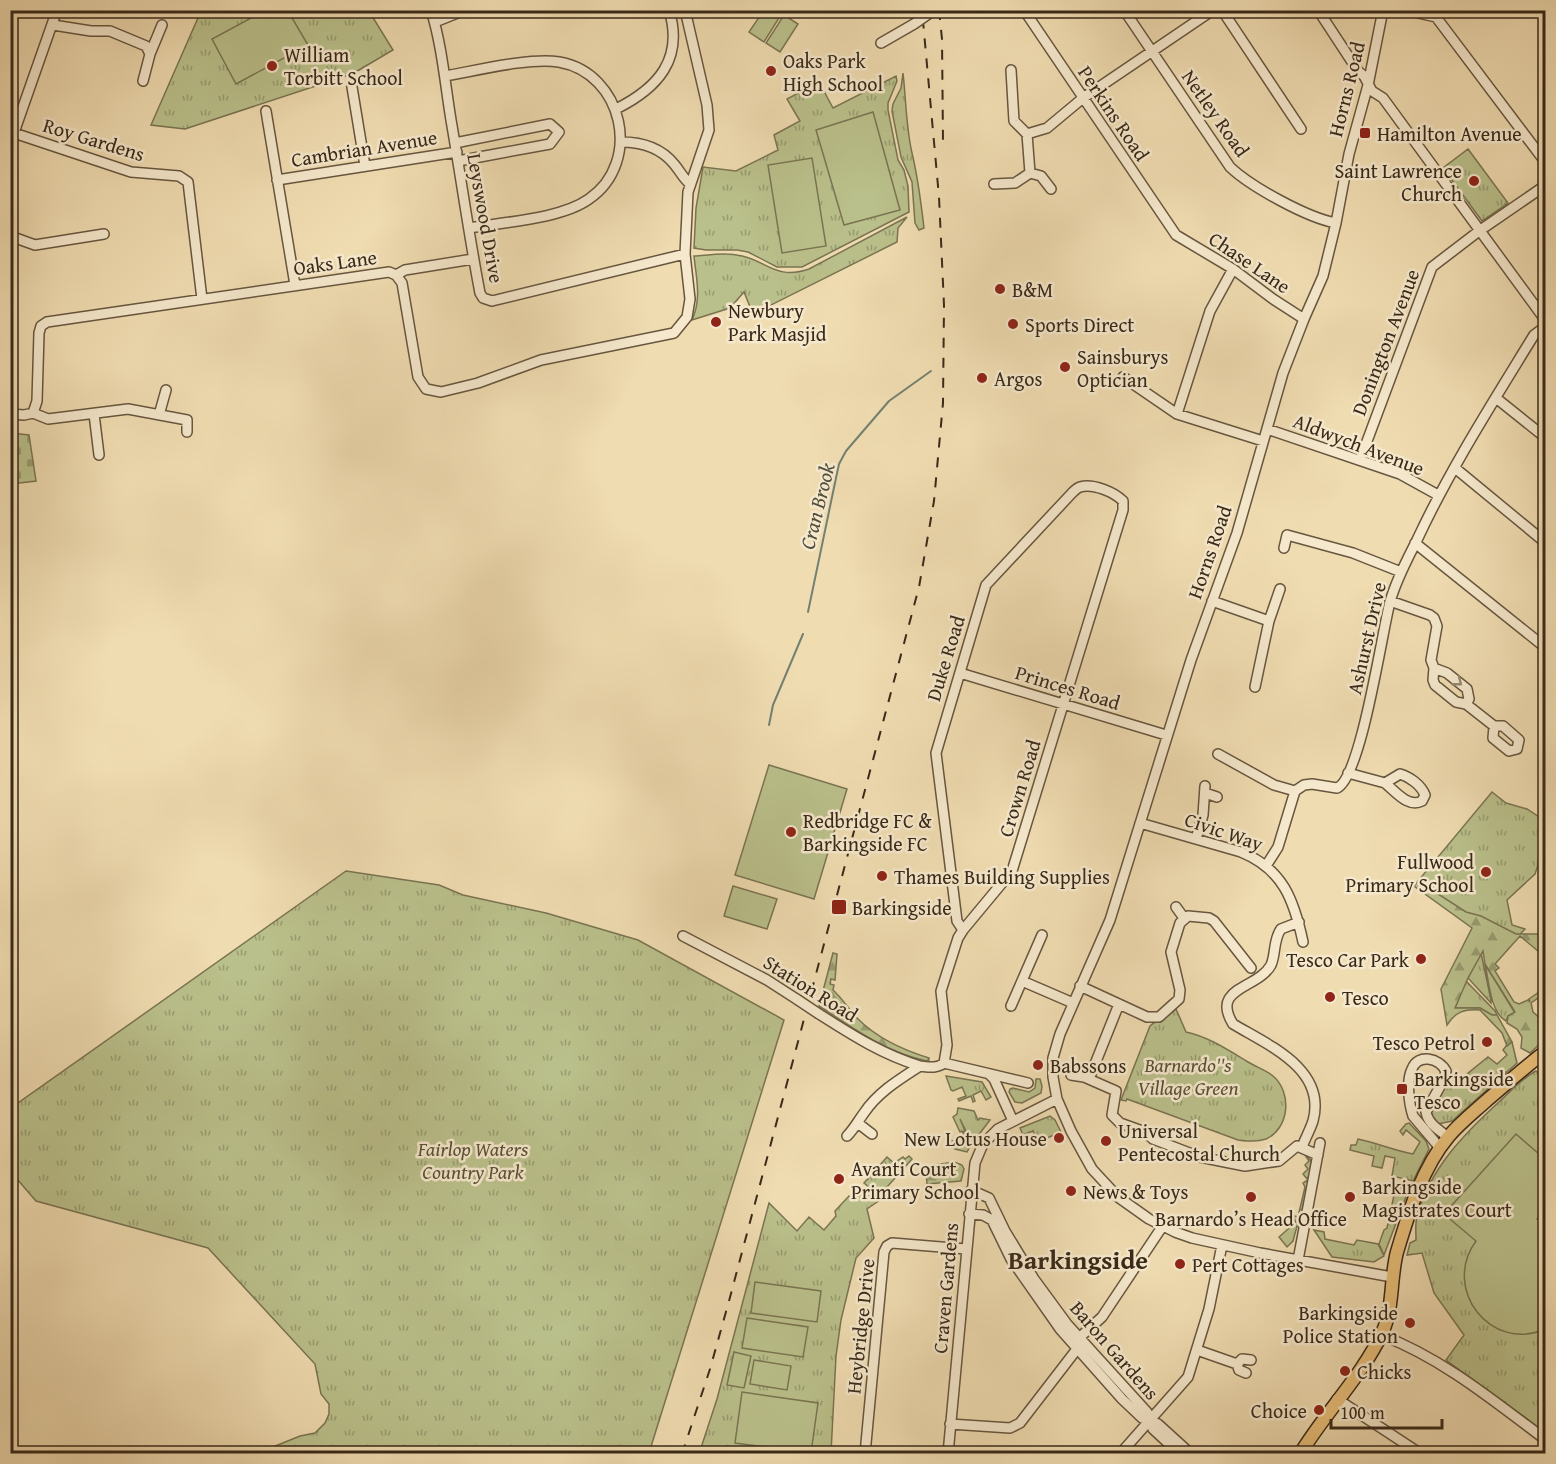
<svg xmlns="http://www.w3.org/2000/svg" width="1556" height="1464" viewBox="0 0 1556 1464" font-family="'Gentium Book Plus',serif">
<style>
.grass{fill:url(#grass-tufts);stroke:#7a7452;stroke-width:1.5}
.forest{fill:url(#forest-firs);stroke:#7a7452;stroke-width:1.5}
.cemetery{fill:url(#cemetery-stones);stroke:#7a7452;stroke-width:1.5}
.garden{fill:#bac08b;stroke:#7a7452;stroke-width:1.5}
.lines{fill:none;stroke-linecap:round;stroke-linejoin:round}
.stream{stroke:#738172;stroke-width:2}
.minor-casing{stroke:#67563f;stroke-width:12}
.major-casing{stroke:#392919;stroke-width:15}
.minor{stroke:#f5e8cc;stroke-width:9}
.major{stroke:#e8be78;stroke-width:12}
.rail{stroke:#392919;stroke-width:2;stroke-dasharray:10 10;stroke-linecap:butt}
.minor-bridge-casing{stroke:#67563f;stroke-width:12;stroke-linecap:butt}
.minor-bridge{stroke:#f5e8cc;stroke-width:9}
.oneway{stroke:#978872}
.poi-dot{fill:#8f2418;stroke:#f5e8cc;stroke-width:2}
.labels{text-anchor:middle;dominant-baseline:central;stroke-width:5;stroke-linejoin:round;paint-order:stroke}
.poi-label{font-size:20px;fill:#392919;stroke:#f5e8cc;text-anchor:start}
.street-label{font-size:20px;fill:#392919;stroke:#f5e8cc}
.park-label{font-size:20px;font-style:italic;fill:#594f36;stroke:#f5e8cc}
.water-label{font-size:21px;font-style:italic;fill:#514e3e;stroke:#f5e8cc}
.district-label{font-size:26px;font-weight:bold;fill:#392919;stroke:#f5e8cc}
</style>
<defs>
<pattern id="grass-tufts" width="24" height="20" patternUnits="userSpaceOnUse" patternTransform="scale(1.5)"><rect width="24" height="20" fill="#bac08b"/><path d="M3 7l-1-3M5 7V3M7 7l1-3M15 17l-1-3M17 17v-4M19 17l1-3" fill="none" stroke="#989c71"/></pattern>
<pattern id="forest-firs" width="22" height="20" patternUnits="userSpaceOnUse" patternTransform="scale(1.5)"><rect width="22" height="20" fill="#bac08b"/><path d="M5 1l3.5 6h-7zM16 11l3.5 6h-7z" fill="#989c71"/></pattern>
<pattern id="cemetery-stones" width="16" height="16" patternUnits="userSpaceOnUse" patternTransform="scale(1.5)"><rect width="16" height="16" fill="#bac08b"/><path d="M2 7V4a2 2 0 0 1 4 0v3zM10 15v-3a2 2 0 0 1 4 0v3z" fill="#989c71"/></pattern>
</defs>
<rect width="100%" height="100%" fill="#f0dcb1"/>
<filter id="stains"><feTurbulence type="fractalNoise" baseFrequency=".00333" numOctaves="4"/><feColorMatrix values="0 0 0 0 .2 0 0 0 0 .09 0 0 0 0 .02 0 0 0 .5 -.17"/></filter>
<radialGradient id="worn" r=".72"><stop offset=".6" stop-color="#630" stop-opacity="0"/><stop offset="1" stop-color="#630" stop-opacity=".3"/></radialGradient>
<path class="grass" d="M 201,11 L 369,11 L 393,50 L 359,70 L 343,77 L 185,129 L 151,125 Z
M 903,73 C 906,99 906,127 912,153 C 918,178 921,202 924,228 L 919,230 L 915,223 L 912,182 L 901,157 L 892,111 L 893,104 L 901,88 Z
M 896,76 L 897,81 L 888,103 L 888,110 L 898,160 L 904,170 L 908,186 L 909,212 L 802,267 L 777,267 L 748,252 L 737,250 L 706,250 L 694,248 L 696,208 L 703,167 L 736,171 L 778,150 L 774,135 L 800,121 L 787,99 L 819,82 L 833,108 Z
M 1468,149 L 1508,203 L 1482,221 L 1443,168 Z
M 907,217 L 898,228 L 897,242 L 753,314 L 744,292 L 730,308 L 692,320 C 702,299 696,277 694,256 C 710,255 726,252 742,256 C 768,262 777,280 809,269 Z
M 1492,792 L 1506,803 L 1527,809 L 1545,821 L 1545,844 L 1535,874 L 1507,900 L 1512,925 L 1525,929 L 1508,947 L 1418,881 Z
M 346,871 L 439,885 L 463,895 L 546,913 L 638,940 L 784,1020 L 649,1453 L 258,1453 L 300,1436 L 315,1433 L 325,1423 L 329,1414 L 329,1404 L 321,1394 L 315,1364 L 208,1248 L 36,1201 L 11,1172 L 11,1108 Z
M 1481,953 L 1491,1000 L 1491,1003 L 1468,978 Z
M 1485,964 L 1515,1013 L 1508,1016 L 1506,1021 C 1490,1012 1489,981 1485,964 Z
M 1466,981 L 1495,1011 L 1497,1015 L 1492,1015 L 1480,1008 L 1455,1008 Z
M 1176,1009 L 1186,1032 C 1209,1037 1228,1050 1248,1062 C 1256,1067 1266,1070 1273,1076 C 1292,1092 1290,1128 1266,1139 C 1256,1142 1248,1141 1238,1140 L 1127,1099 L 1126,1101 L 1121,1100 L 1150,1026 C 1155,1021 1168,1016 1176,1009 Z
M 1509,1042 L 1512,1042 L 1517,1063 L 1452,1121 L 1438,1124 L 1433,1120 L 1431,1113 L 1443,1089 L 1457,1082 L 1488,1057 L 1497,1064 L 1507,1055 L 1503,1050 Z
M 1536,1071 L 1546,1081 L 1545,1432 L 1446,1360 L 1464,1335 L 1434,1293 L 1422,1253 L 1407,1255 L 1410,1243 L 1416,1240 C 1416,1232 1415,1223 1417,1217 C 1429,1169 1465,1133 1500,1101 C 1511,1091 1524,1077 1536,1071 Z
M 946,1076 L 982,1082 L 991,1097 L 986,1100 L 981,1091 L 973,1095 L 975,1101 L 973,1102 L 971,1096 L 959,1101 L 958,1099 L 966,1096 L 962,1087 L 953,1091 L 951,1090 Z
M 1036,1079 L 1040,1079 L 1042,1086 L 1041,1093 L 1022,1103 L 1015,1102 L 1009,1092 L 1010,1089 L 1013,1088 L 1029,1092 L 1035,1088 Z
M 958,1108 L 974,1111 L 978,1120 L 980,1118 L 990,1120 L 974,1141 L 971,1140 L 972,1143 L 967,1152 L 955,1149 L 948,1140 L 953,1141 L 957,1147 L 965,1143 L 963,1133 L 965,1132 L 970,1139 L 960,1119 L 965,1131 L 960,1132 L 953,1117 L 957,1114 Z
M 1050,1116 L 1055,1120 L 1061,1132 L 1047,1138 L 1046,1136 L 1036,1140 L 1033,1131 L 1023,1135 L 1020,1128 Z
M 1409,1123 L 1426,1141 L 1429,1149 L 1413,1181 L 1392,1176 L 1395,1158 L 1385,1156 L 1382,1168 L 1372,1166 L 1374,1156 L 1350,1150 L 1351,1145 L 1356,1145 L 1358,1139 C 1377,1143 1393,1150 1413,1154 L 1420,1142 L 1406,1130 L 1403,1135 L 1400,1131 L 1406,1124 Z
M 1305,1155 L 1311,1160 L 1309,1186 L 1299,1227 L 1297,1226 L 1293,1241 L 1287,1247 L 1279,1237 L 1296,1222 L 1291,1215 L 1298,1217 L 1305,1187 L 1303,1183 L 1308,1180 L 1303,1174 L 1308,1169 L 1305,1165 L 1309,1161 Z
M 909,1156 L 912,1159 L 879,1196 L 864,1183 L 887,1157 L 894,1163 L 903,1157 L 905,1159 Z
M 1396,1186 L 1409,1189 L 1384,1255 L 1379,1244 L 1384,1230 L 1387,1228 Z
M 866,1188 L 880,1200 L 867,1209 L 874,1238 L 856,1258 L 841,1320 L 836,1356 L 831,1453 L 699,1454 L 717,1399 L 769,1203 L 797,1231 L 809,1217 L 824,1230 L 836,1216 L 835,1211 L 849,1196 L 851,1198 L 859,1189 Z
M 1314,1230 L 1324,1232 L 1325,1239 L 1354,1245 L 1357,1240 L 1378,1244 L 1384,1256 L 1374,1262 L 1332,1257 Z"/>
<path class="forest" d="M 1418,881 L 1466,912 L 1481,916 L 1516,934 L 1538,934 L 1545,937 L 1545,957 L 1520,936 L 1495,964 L 1499,968 L 1495,971 L 1514,1002 L 1519,1004 L 1528,1000 L 1530,1002 L 1529,999 L 1545,988 L 1545,993 L 1531,1003 L 1533,1012 L 1542,1020 L 1545,1020 L 1545,1039 L 1530,1053 L 1521,1048 L 1522,1037 L 1517,1029 L 1507,1023 L 1508,1016 L 1515,1012 L 1485,964 L 1483,951 L 1468,978 L 1455,1008 L 1480,1008 L 1492,1015 L 1497,1015 L 1512,1042 L 1507,1046 L 1502,1033 L 1480,1010 C 1465,1009 1456,1011 1447,1025 L 1441,989 L 1472,928 L 1414,886 Z
M 833,953 L 837,954 L 835,980 L 831,979 L 830,984 L 834,985 L 833,990 C 843,999 849,1010 858,1019 C 877,1038 903,1050 929,1058 L 929,1060 L 927,1061 C 886,1052 854,1029 819,1006 Z
M 954,1162 L 962,1165 L 964,1169 L 961,1181 L 927,1184 L 926,1172 L 935,1165 Z"/>
<path class="cemetery" d="M 11,433 L 29,435 L 36,481 L 11,484 Z"/>
<path class="garden" d="M 266,10 L 288,11 L 308,45 L 236,84 L 212,39 Z
M 764,10 L 777,11 L 782,13 L 764,42 L 749,32 Z
M 784,15 L 798,24 L 780,52 L 766,43 Z
M 873,112 L 900,210 L 844,225 L 816,130 Z
M 812,158 L 826,246 L 782,253 L 768,165 Z
M 769,765 L 847,789 L 814,899 L 735,875 Z
M 733,886 L 777,899 L 767,929 L 724,916 Z
M 1516,1134 L 1546,1160 L 1545,1209 L 1537,1219 L 1545,1223 L 1545,1329 C 1491,1353 1441,1289 1476,1241 L 1444,1214 Z
M 755,1282 L 821,1291 L 817,1322 L 751,1313 Z
M 747,1318 L 808,1327 L 803,1357 L 742,1348 Z
M 734,1352 L 751,1356 L 744,1388 L 727,1385 Z
M 754,1360 L 791,1366 L 787,1390 L 750,1384 Z
M 742,1392 L 818,1403 L 811,1453 L 735,1443 Z"/>
<g class="lines">
<path class="stream" d="M 808,612 L 836,478 L 839,464 L 846,451 L 889,401 L 931,371
M 769,725 L 773,705 L 803,634"/>
<defs>
<path id="minor" d="M 431,10 C 442,46 445,83 451,120 C 461,178 469,236 480,293 L 483,298 L 492,301 L 685,254
M 1024,10 L 1176,235 L 1233,269 L 1273,299 L 1304,319
M 1124,10 L 1230,167 C 1251,187 1308,218 1336,223
M 1222,10 L 1301,129
M 1318,10 L 1358,71 L 1364,76 L 1372,91 L 1383,98 L 1546,321
M 1383,10 L 1368,85 L 1349,154 L 1336,223 L 1323,276 L 1304,319 L 1283,373 L 1237,533 L 1191,660 L 1110,920 L 1060,1034 L 1053,1058 L 1053,1077 L 1057,1099 L 1071,1131 L 1092,1169 L 1118,1197 L 1149,1219 L 1175,1232 L 1192,1238 L 1260,1253 L 1392,1277
M 1405,10 L 1436,17 L 1546,163
M 1545,10 L 1546,11
M 435,22 L 465,10
M 53,25 L 91,31 L 110,31 L 146,46 L 150,54 L 143,81
M 881,43 L 914,24
M 150,54 L 162,25
M 1011,70 L 1014,121 L 1027,134 L 1047,128 L 1083,98 L 1213,10
M 445,76 C 475,71 530,57 559,62 C 623,73 643,162 589,199 C 561,219 504,222 469,228
M 352,87 L 365,166
M 616,109 C 658,88 684,59 669,10
M 266,111 L 295,285
M 14,133 L 131,172 L 179,176 L 188,182 L 202,299
M 621,142 C 641,142 661,148 674,164 C 680,171 683,178 690,184
M 455,143 L 550,124 L 559,132 L 550,144 L 458,161
M 10,144 L 57,10
M 1030,173 L 1041,176 L 1051,189
M 277,180 L 457,152
M 994,184 L 1015,183 L 1030,173 L 1027,134
M 10,236 L 35,245 L 104,234
M 396,275 L 405,270 L 473,259
M 1123,377 L 1177,414 L 1263,441
M 1496,398 L 1546,438
M 33,413 L 48,419 L 128,409 L 187,420 L 187,432
M 10,414 L 24,415 L 33,413 L 37,401 L 39,333 L 41,326 L 47,322 L 389,272 L 396,275 L 402,283 L 418,377 L 426,389 L 441,392 L 478,383 L 541,360 L 674,333 L 687,317 L 690,299 L 685,254 L 688,192 L 709,130 L 707,105 L 685,10
M 94,414 L 99,455
M 1177,414 L 1210,311 L 1233,269
M 159,415 L 166,390
M 1267,429 L 1400,474 L 1438,495
M 1360,460 L 1432,267 L 1479,231 L 1546,185
M 1455,468 L 1546,543
M 1415,543 L 1546,648
M 1284,548 L 1287,535 L 1353,553 L 1401,572
M 1212,601 L 1269,621 L 1255,687
M 1390,601 L 1430,615 L 1434,618 L 1437,626 L 1431,660 L 1434,668 L 1433,680 L 1435,685 L 1456,702 L 1466,704 L 1494,726 L 1503,726 L 1519,740 L 1517,749 L 1509,751 L 1493,738 L 1494,726
M 1269,621 L 1280,589
M 1434,668 L 1447,673 L 1467,689 L 1469,699 L 1466,704
M 960,673 L 1166,735
M 1218,754 L 1274,785 L 1295,791
M 1348,773 L 1385,783 L 1400,774 C 1410,777 1421,785 1425,795 L 1422,801 C 1408,808 1396,792 1385,783
M 1205,793 L 1217,797
M 1140,823 L 1241,852 C 1283,869 1294,900 1303,942
M 1196,839 L 1203,815 L 1205,786
M 1266,866 L 1278,847 L 1295,791 L 1304,785 L 1312,784 L 1337,788 C 1361,778 1382,632 1390,602 C 1396,580 1407,560 1417,540 C 1450,469 1493,402 1534,335 L 1546,326
M 1176,907 L 1184,918
M 1299,922 L 1281,929 C 1273,940 1276,954 1271,965 C 1258,989 1210,987 1233,1024 C 1268,1045 1327,1069 1313,1121 C 1310,1130 1305,1139 1302,1147
M 683,936 L 767,980 L 798,1000
M 1022,981 L 1073,1003
M 1080,986 L 1147,1017 L 1159,1017 L 1179,999 L 1180,990 L 1171,952 L 1180,923 L 1188,916 L 1209,918 L 1214,921 L 1251,968
M 1011,1006 L 1042,935
M 819,1014 C 852,1035 883,1055 920,1066
M 944,1063 L 947,1045 L 941,991 L 958,938 L 963,930 L 1012,871 L 1123,510 L 1123,501 C 1114,492 1093,483 1080,487 C 1077,488 1074,491 1072,493 L 986,585 L 936,753 L 957,921 L 963,930
M 989,1074 L 994,1079 L 1013,1121
M 1071,1075 L 1084,1077 L 1116,1091 L 1112,1115 L 1120,1123 L 1145,1132 L 1153,1139 L 1200,1157 L 1245,1166 L 1279,1161 L 1297,1146 L 1318,1155
M 1089,1079 L 1119,1004
M 859,1124 L 872,1134
M 847,1136 C 854,1129 858,1121 864,1113 C 878,1092 900,1079 920,1066 C 929,1067 936,1069 944,1063 L 1028,1083
M 1440,1148 L 1413,1116 C 1409,1104 1406,1081 1412,1069 C 1418,1053 1439,1058 1446,1071 L 1444,1079 L 1426,1112 C 1428,1124 1439,1130 1448,1137
M 971,1190 L 989,1198 L 1005,1231 L 1034,1279 L 1067,1324 L 1147,1412 L 1150,1420 L 1158,1424 L 1191,1454
M 969,1214 L 983,1215 L 992,1220 L 1011,1259 L 1060,1329 L 1122,1399 L 1142,1418 L 1150,1420 L 1153,1429 L 1180,1454
M 1298,1260 L 1320,1143
M 1381,1335 C 1442,1358 1494,1401 1546,1440
M 1197,1350 L 1237,1364 L 1239,1370 L 1246,1373
M 1237,1364 L 1242,1359 L 1251,1360
M 1337,1399 L 1421,1454
M 950,1424 L 1010,1428 L 1020,1423 L 1077,1349 L 1079,1338 L 1102,1317 L 1162,1227
M 865,1454 L 884,1252 L 887,1246 L 892,1243 L 966,1249
M 948,1454 L 975,1163 L 983,1144 L 998,1129 L 1057,1099
M 1120,1454 L 1188,1377 L 1209,1309 L 1222,1245"/>
<path id="major" d="M 1300,1454 C 1325,1413 1363,1374 1382,1333 C 1394,1308 1390,1278 1397,1252 C 1409,1212 1422,1168 1449,1136 C 1460,1123 1474,1112 1486,1101 C 1506,1084 1525,1067 1546,1051"/>
</defs>
<use href="#minor" class="minor-casing"/>
<use href="#major" class="major-casing"/>
<use href="#minor" class="minor"/>
<use href="#major" class="major"/>
<path class="rail" d="M 939,10 L 942,39 L 943,142
M 682,1454 L 710,1369 L 729,1301 L 919,587 L 934,501 L 943,403 L 944,305 L 939,197 L 922,10"/>
<defs>
<path id="minor-bridge" d="M 914,24 L 934,10
M 798,1000 L 819,1014"/>
</defs>
<use href="#minor-bridge" class="minor-bridge-casing"/>
<use href="#minor-bridge" class="minor-bridge"/>
</g>
<defs><path id="oneway-chevron" d="M-2-3.5L2.5 0L-2 3.5" fill="none" stroke-width="1.6" stroke-linecap="round" stroke-linejoin="round" transform="scale(1.5)"/></defs>
<use class="oneway" href="#oneway-chevron" transform="translate(1458 682) rotate(38)"/>
<g class="poi-dot">
<circle cx="272" cy="66" r="6"/>
<circle cx="771" cy="71" r="6"/>
<rect x="1359" y="127" width="12" height="12" rx="3"/>
<circle cx="1474" cy="181" r="6"/>
<circle cx="1000" cy="289" r="6"/>
<circle cx="716" cy="322" r="6"/>
<circle cx="1013" cy="324" r="6"/>
<circle cx="1065" cy="367" r="6"/>
<circle cx="982" cy="378" r="6"/>
<circle cx="791" cy="832" r="6"/>
<circle cx="1486" cy="872" r="6"/>
<circle cx="882" cy="876" r="6"/>
<rect x="831" y="899" width="16" height="16" rx="3"/>
<circle cx="1421" cy="959" r="6"/>
<circle cx="1330" cy="997" r="6"/>
<circle cx="1487" cy="1042" r="6"/>
<circle cx="1038" cy="1065" r="6"/>
<rect x="1396" y="1083" width="12" height="12" rx="3"/>
<circle cx="1059" cy="1138" r="6"/>
<circle cx="1106" cy="1141" r="6"/>
<circle cx="839" cy="1179" r="6"/>
<circle cx="1071" cy="1191" r="6"/>
<circle cx="1251" cy="1197" r="6"/>
<circle cx="1350" cy="1197" r="6"/>
<circle cx="1180" cy="1264" r="6"/>
<circle cx="1410" cy="1323" r="6"/>
<circle cx="1345" cy="1371" r="6"/>
<circle cx="1319" cy="1410" r="6"/>
</g>
<g class="labels">
<g class="poi-label">
<text x="284" y="54">William<tspan x="284" dy="23">Torbitt School</tspan></text>
<text x="783" y="60">Oaks Park<tspan x="783" dy="23">High School</tspan></text>
<text x="1377" y="133">Hamilton Avenue</text>
<text x="1462" y="170" text-anchor="end">Saint Lawrence<tspan x="1462" dy="23">Church</tspan></text>
<text x="1012" y="289">B&amp;M</text>
<text x="728" y="310">Newbury<tspan x="728" dy="23">Park Masjid</tspan></text>
<text x="1025" y="324">Sports Direct</text>
<text x="1077" y="356">Sainsburys<tspan x="1077" dy="23">Optician</tspan></text>
<text x="994" y="378">Argos</text>
<text x="803" y="820">Redbridge FC &amp;<tspan x="803" dy="23">Barkingside FC</tspan></text>
<text x="1474" y="861" text-anchor="end">Fullwood<tspan x="1474" dy="23">Primary School</tspan></text>
<text x="894" y="876">Thames Building Supplies</text>
<text x="852" y="907">Barkingside</text>
<text x="1409" y="959" text-anchor="end">Tesco Car Park</text>
<text x="1342" y="997">Tesco</text>
<text x="1475" y="1042" text-anchor="end">Tesco Petrol</text>
<text x="1050" y="1065">Babssons</text>
<text x="1414" y="1078">Barkingside<tspan x="1414" dy="23">Tesco</tspan></text>
<text x="1118" y="1130">Universal<tspan x="1118" dy="23">Pentecostal Church</tspan></text>
<text x="1047" y="1138" text-anchor="end">New Lotus House</text>
<text x="851" y="1168">Avanti Court<tspan x="851" dy="23">Primary School</tspan></text>
<text x="1362" y="1186">Barkingside<tspan x="1362" dy="23">Magistrates Court</tspan></text>
<text x="1083" y="1191">News &amp; Toys</text>
<text x="1251" y="1218" text-anchor="middle">Barnardo’s Head Office</text>
<text x="1192" y="1264">Pert Cottages</text>
<text x="1398" y="1312" text-anchor="end">Barkingside<tspan x="1398" dy="23">Police Station</tspan></text>
<text x="1357" y="1371">Chicks</text>
<text x="1307" y="1410" text-anchor="end">Choice</text>
</g>
<g class="street-label">
<text transform="translate(1346 89) rotate(-76)">Horns Road</text>
<text transform="translate(1114 113) rotate(56)">Perkins Road</text>
<text transform="translate(1216 113) rotate(55)">Netley Road</text>
<text transform="translate(94 139) rotate(17)">Roy Gardens</text>
<text transform="translate(364 148) rotate(-9)">Cambrian Avenue</text>
<text transform="translate(486 218) rotate(80)">Leyswood Drive</text>
<text transform="translate(335 262) rotate(-8)">Oaks Lane</text>
<text transform="translate(1250 262) rotate(34)">Chase Lane</text>
<text transform="translate(1385 342) rotate(-69)">Donington Avenue</text>
<text transform="translate(1359 444) rotate(21)">Aldwych Avenue</text>
<text transform="translate(1209 552) rotate(-71)">Horns Road</text>
<text transform="translate(1366 638) rotate(-77)">Ashurst Drive</text>
<text transform="translate(945 658) rotate(-73)">Duke Road</text>
<text transform="translate(1068 687) rotate(17)">Princes Road</text>
<text transform="translate(1019 788) rotate(-73)">Crown Road</text>
<text transform="translate(1224 831) rotate(19)">Civic Way</text>
<text transform="translate(811 988) rotate(32)">Station Road</text>
<text transform="translate(945 1288) rotate(-85)">Craven Gardens</text>
<text transform="translate(860 1326) rotate(-84)">Heybridge Drive</text>
<text transform="translate(1115 1350) rotate(49)">Baron Gardens</text>
</g>
<g class="park-label">
<text x="1188" y="1064">Barnardo''s<tspan x="1188" dy="23">Village Green</tspan></text>
<text x="473" y="1148">Fairlop Waters<tspan x="473" dy="23">Country Park</tspan></text>
</g>
<g class="water-label">
<text transform="translate(817 506) rotate(-76)">Cran Brook</text>
</g>
<g class="district-label">
<text x="1078" y="1259">Barkingside</text>
</g>
</g>
<rect width="1556" height="1464" fill="none" stroke="#f0dcb1" stroke-width="36"/>
<rect x="12" y="12" width="1532" height="1440" fill="none" stroke="#392919" stroke-width="3"/>
<rect x="18" y="18" width="1520" height="1428" fill="none" stroke="#392919" stroke-width="1.5"/>
<path d="M1331 1419v9h111v-9" fill="none" stroke="#392919" stroke-width="3"/>
<text x="1340" y="1419" font-size="18" fill="#392919" stroke="#f5e8cc" stroke-width="4.5" paint-order="stroke">100 m</text>
<rect width="100%" height="100%" filter="url(#stains)"/>
<rect width="100%" height="100%" fill="url(#worn)"/>
</svg>
